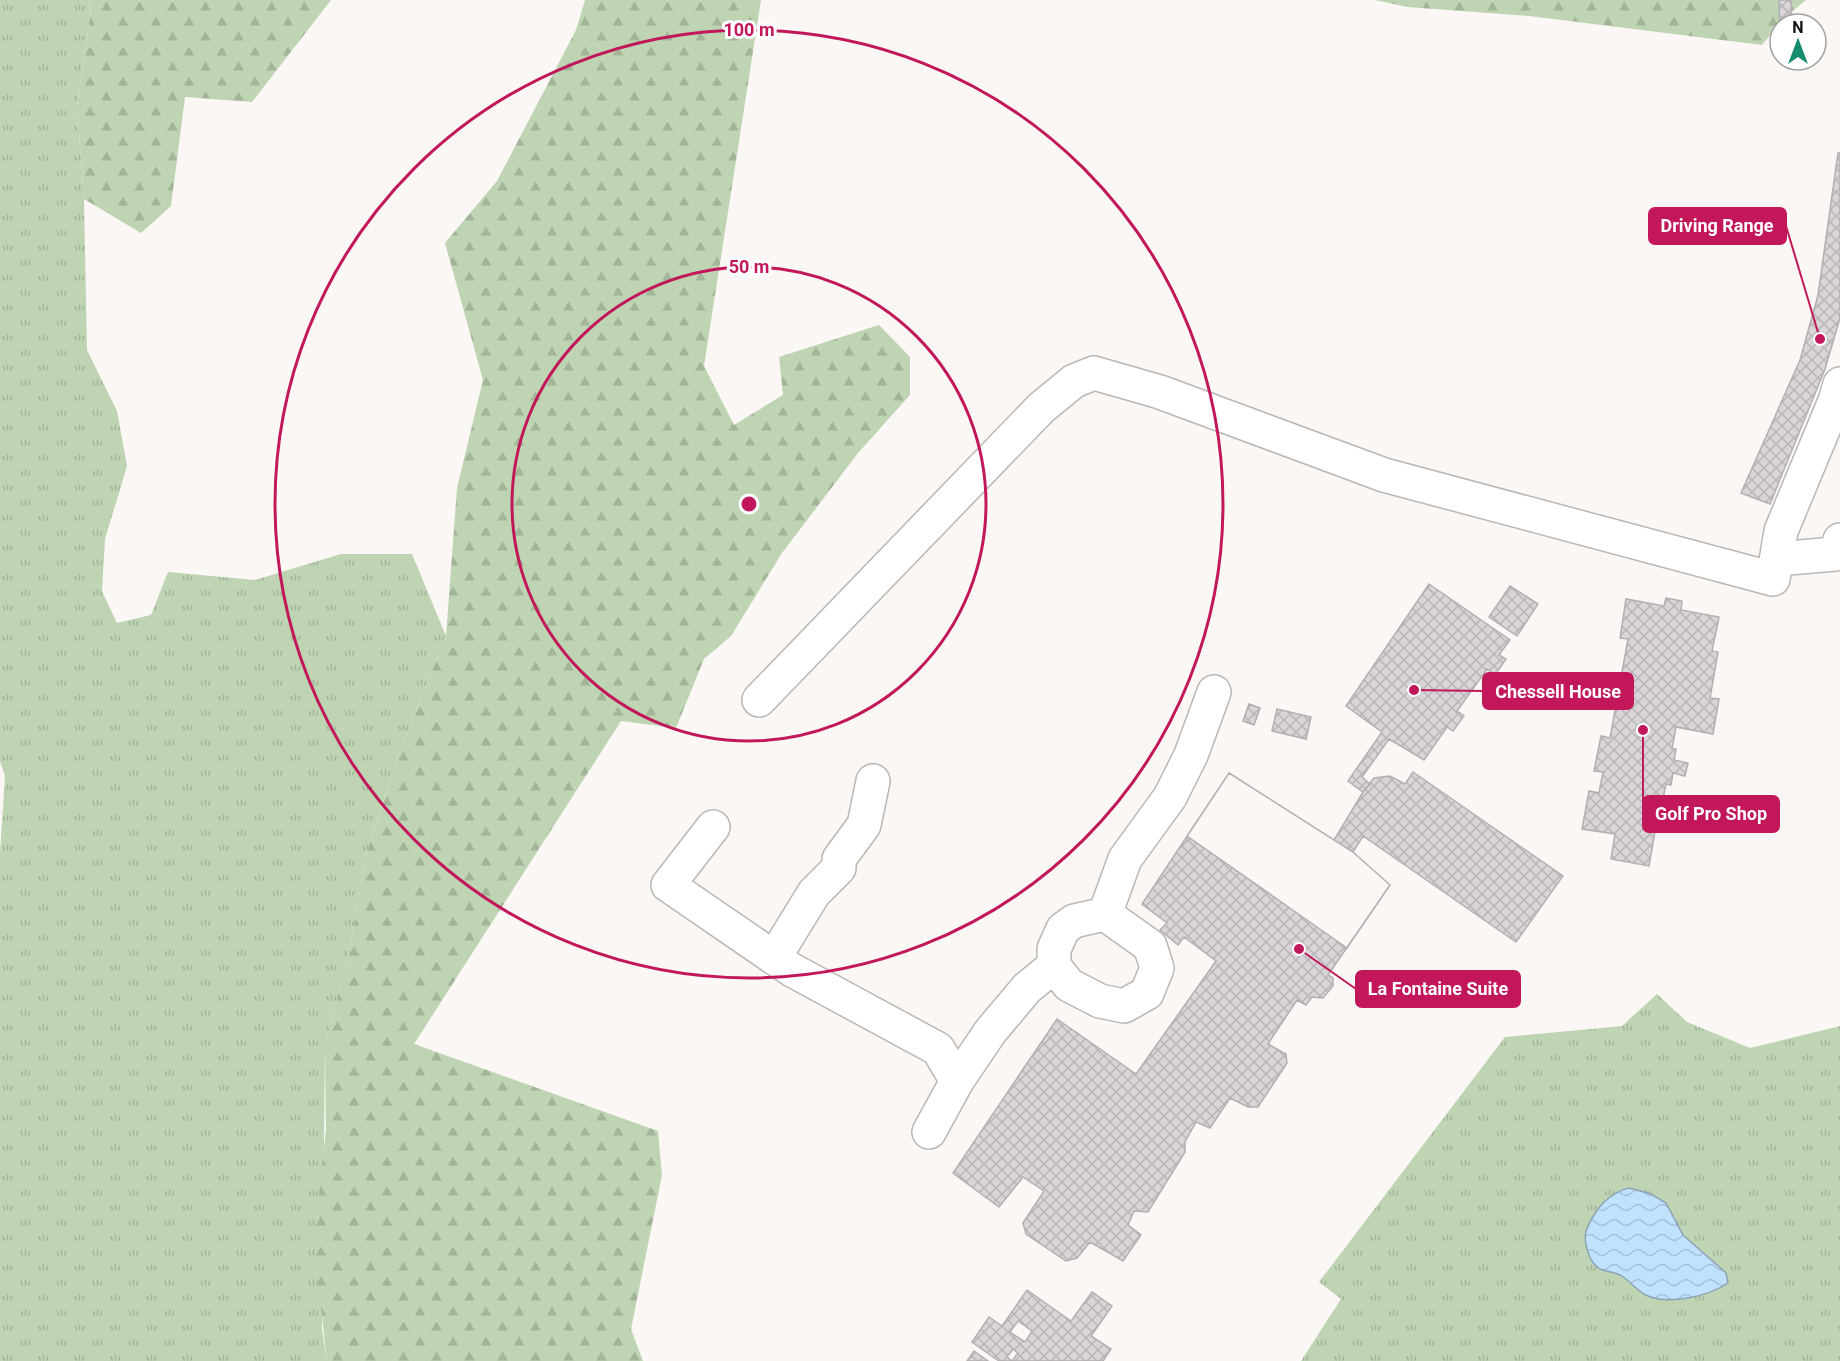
<svg xmlns="http://www.w3.org/2000/svg" width="1840" height="1361" viewBox="0 0 1840 1361" font-family="Roboto,sans-serif">
<style>
.grass{fill:url(#grass-tufts)}
.forest{fill:url(#forest-firs)}
.water{fill:url(#water-waves);stroke:#8da4b7;stroke-width:1.5}
.building{fill:url(#building-cross-hatch);stroke:#b2afb2;stroke-width:1.5;fill-rule:evenodd}
.lines{fill:none;stroke-linecap:round;stroke-linejoin:round}
.minor-casing{stroke:#bab7b5;stroke-width:36}
.minor{stroke:#fff;stroke-width:33}
.ring{fill:none;stroke:#c2185b;stroke-width:3}
.centre{fill:#c2185b;stroke:#fff;stroke-width:3}
.ring-label{font-size:18px;text-anchor:middle;font-weight:bold;fill:#c2185b;stroke:#fff;stroke-width:6;stroke-linejoin:round;paint-order:stroke}
.leader{fill:none;stroke:#c2185b;stroke-width:2}
.callout-dot{fill:#c2185b;stroke:#fff;stroke-width:2}
.callout{fill:#c2185b;stroke:#c2185b;stroke-width:2}
.callout-label{font-size:18px;text-anchor:middle;font-weight:bold;fill:#fff}
</style>
<defs>
<pattern id="grass-tufts" width="24" height="20" patternUnits="userSpaceOnUse" patternTransform="scale(1.5)"><rect width="24" height="20" fill="#bed4b3"/><path d="M3 7l-1-3M5 7V3M7 7l1-3M15 17l-1-3M17 17v-4M19 17l1-3" fill="none" stroke="#a2b599"/></pattern>
<pattern id="forest-firs" width="22" height="20" patternUnits="userSpaceOnUse" patternTransform="scale(1.5)"><rect width="22" height="20" fill="#bed4b3"/><path d="M5 1l3.5 6h-7zM16 11l3.5 6h-7z" fill="#a2b599"/></pattern>
<pattern id="water-waves" width="16" height="10" patternUnits="userSpaceOnUse" patternTransform="scale(1.5)"><rect width="16" height="10" fill="#c1e2fe"/><path d="M0 5q4-4 8 0t8 0" fill="none" stroke="#a5c1d9"/></pattern>
<pattern id="building-cross-hatch" width="8" height="8" patternUnits="userSpaceOnUse" patternTransform="scale(1.5)"><rect width="8" height="8" fill="#d8d4d7"/><path d="M0 0l8 8M0 8l8-8" fill="none" stroke="#b8b5b8"/></pattern>
</defs>
<rect width="100%" height="100%" fill="#faf7f4"/>
<path class="grass" d="M 0,0 L 88,0 L 91,10 L 77,106 L 84,199 L 87,350 L 117,411 L 127,466 L 105,539 L 102,591 L 117,623 L 151,615 L 168,572 L 255,580 L 341,554 L 412,554 L 446,636 L 398,756 L 367,852 L 350,948 L 325,1045 L 322,1330 L 327,1361 L 0,1361 L 0,853 L 5,776 L 0,761 Z
M 1657,994 L 1687,1022 L 1750,1048 L 1840,1026 L 1840,1361 L 1301,1361 L 1341,1299 L 1319,1282 L 1505,1037 L 1622,1026 Z"/>
<path class="forest" d="M 88,0 L 331,0 L 252,102 L 185,97 L 171,206 L 141,233 L 84,199 L 77,106 L 91,10 Z
M 585,0 L 761,0 L 704,366 L 734,425 L 783,395 L 779,357 L 879,325 L 910,357 L 910,395 L 858,453 L 782,553 L 731,636 L 704,659 L 676,728 L 621,721 L 414,1044 L 658,1131 L 662,1175 L 631,1329 L 643,1361 L 327,1361 L 314,1244 L 326,1130 L 325,1045 L 350,948 L 367,852 L 398,756 L 446,636 L 457,488 L 483,380 L 445,243 L 497,181 L 576,30 Z
M 1375,0 L 1806,0 L 1784,18 L 1762,45 L 1529,16 L 1407,7 Z"/>
<path class="water" d="M 1629,1188 L 1651,1194 L 1666,1203 L 1683,1235 L 1726,1273 L 1728,1283 C 1709,1296 1670,1305 1648,1296 C 1638,1292 1631,1282 1622,1276 C 1616,1272 1607,1272 1600,1269 C 1594,1265 1591,1261 1589,1255 C 1582,1236 1585,1229 1596,1212 C 1603,1201 1616,1191 1629,1188 Z"/>
<path class="building" d="M 1779,0 L 1791,0 L 1792,24 L 1780,24 L 1780,47 Z
M 1838,153 L 1840,153 L 1840,318 L 1825,369 L 1770,504 L 1741,493 L 1800,360 L 1818,295 Z
M 1429,584 L 1510,640 L 1499,655 L 1506,659 L 1495,675 L 1487,669 L 1457,711 L 1464,716 L 1453,731 L 1447,727 L 1424,760 L 1389,739 L 1362,777 L 1370,784 L 1363,792 L 1348,781 L 1382,732 L 1346,706 Z
M 1510,586 L 1538,604 L 1517,636 L 1489,617 Z
M 1666,598 L 1682,601 L 1681,610 L 1719,617 L 1712,651 L 1718,652 L 1710,698 L 1719,699 L 1713,734 L 1676,727 L 1672,749 L 1676,749 L 1674,760 L 1688,763 L 1685,776 L 1673,773 L 1671,785 L 1666,784 L 1662,804 L 1660,803 L 1649,866 L 1611,859 L 1615,834 L 1582,829 L 1589,791 L 1599,793 L 1603,772 L 1594,771 L 1601,736 L 1610,738 L 1628,639 L 1620,638 L 1626,599 L 1664,606 Z
M 1249,704 L 1260,708 L 1254,725 L 1243,721 Z
M 1277,709 L 1311,717 L 1306,739 L 1272,731 Z
M 1413,772 L 1563,876 L 1516,942 L 1363,836 L 1353,852 L 1334,840 L 1363,792 L 1374,778 L 1390,776 L 1405,784 Z
M 1229,773 L 1353,852 L 1390,885 L 1328,975 L 1333,978 L 1333,986 L 1323,998 L 1312,997 L 1306,1005 L 1297,1000 L 1268,1044 L 1286,1054 L 1287,1063 L 1258,1107 L 1248,1107 L 1230,1098 L 1210,1128 L 1196,1122 L 1185,1142 L 1185,1152 L 1148,1212 L 1134,1211 L 1128,1225 L 1141,1235 L 1123,1261 L 1090,1242 L 1077,1258 L 1066,1261 L 1026,1234 L 1023,1223 L 1044,1191 L 1023,1177 L 999,1207 L 953,1173 L 1057,1019 L 1136,1074 L 1216,961 L 1184,937 L 1178,945 L 1160,930 L 1167,923 L 1142,904 Z
M 1229,773 L 1353,852 L 1390,885 L 1347,948 L 1187,836 Z
M 1027,1290 L 1071,1321 L 1092,1292 L 1112,1306 L 1091,1336 L 1111,1349 L 1103,1361 L 1012,1361 L 1018,1353 L 1013,1349 L 1007,1357 L 1012,1361 L 999,1361 L 972,1342 L 989,1317 L 1002,1326 ZM 1018,1321 L 1032,1331 L 1025,1342 L 1010,1332 Z
M 974,1351 L 988,1361 L 967,1361 Z"/>
<g class="lines">
<defs>
<path id="minor" d="M 1777,559 L 1835,554 L 1840,540
M 759,700 L 1041,408 L 1074,381 L 1094,373 L 1160,392 L 1384,475 L 1773,579 L 1781,531 L 1835,401 L 1840,384
M 713,827 L 668,885 L 792,970 L 938,1049 L 957,1081
M 1105,914 L 1150,946 L 1157,968 L 1147,993 L 1124,1006 L 1100,1001 L 1069,985 L 1054,966 L 1054,949 L 1063,929 L 1074,921 Z
M 1105,914 L 1125,859 L 1170,797 L 1191,755 L 1214,692
M 774,958 L 814,893 L 839,868 L 839,859 L 864,825 L 873,781
M 929,1132 L 957,1081 L 990,1032 L 1027,988 L 1054,966"/>
</defs>
<use href="#minor" class="minor-casing"/>
<use href="#minor" class="minor"/>
</g>
<g class="ring">
<circle cx="749" cy="504" r="237"/>
<circle cx="749" cy="504" r="474"/>
</g>
<circle cx="749" cy="504" r="9" class="centre"/>
<g class="ring-label">
<text x="749" y="36">100 m</text>
<text x="749" y="273">50 m</text>
</g>
<path class="leader" d="M1820 339L1786 226M1414 690L1483 691M1643 730L1643 814M1299 949L1356 989"/>
<g class="callout-dot">
<circle cx="1820" cy="339" r="6"/>
<circle cx="1414" cy="690" r="6"/>
<circle cx="1643" cy="730" r="6"/>
<circle cx="1299" cy="949" r="6"/>
</g>
<g class="callout">
<rect x="1649" y="208" width="137" height="36" rx="6"/>
<rect x="1483" y="673" width="150" height="36" rx="6"/>
<rect x="1643" y="796" width="136" height="36" rx="6"/>
<rect x="1356" y="971" width="164" height="36" rx="6"/>
</g>
<g class="callout-label">
<text x="1717" y="232">Driving Range</text>
<text x="1558" y="698">Chessell House</text>
<text x="1711" y="820">Golf Pro Shop</text>
<text x="1438" y="995">La Fontaine Suite</text>
</g>
<g transform="translate(1798 42)"><circle r="28" fill="#ffffff" stroke="#a1a1a0" stroke-width="1.5"/>
<path d="M0-4.5L10 22L0 15L-10 22Z" fill="#158c6e"/>
<text y="-9" font-size="16" font-weight="bold" text-anchor="middle" fill="#141312">N</text>
</g>
</svg>
